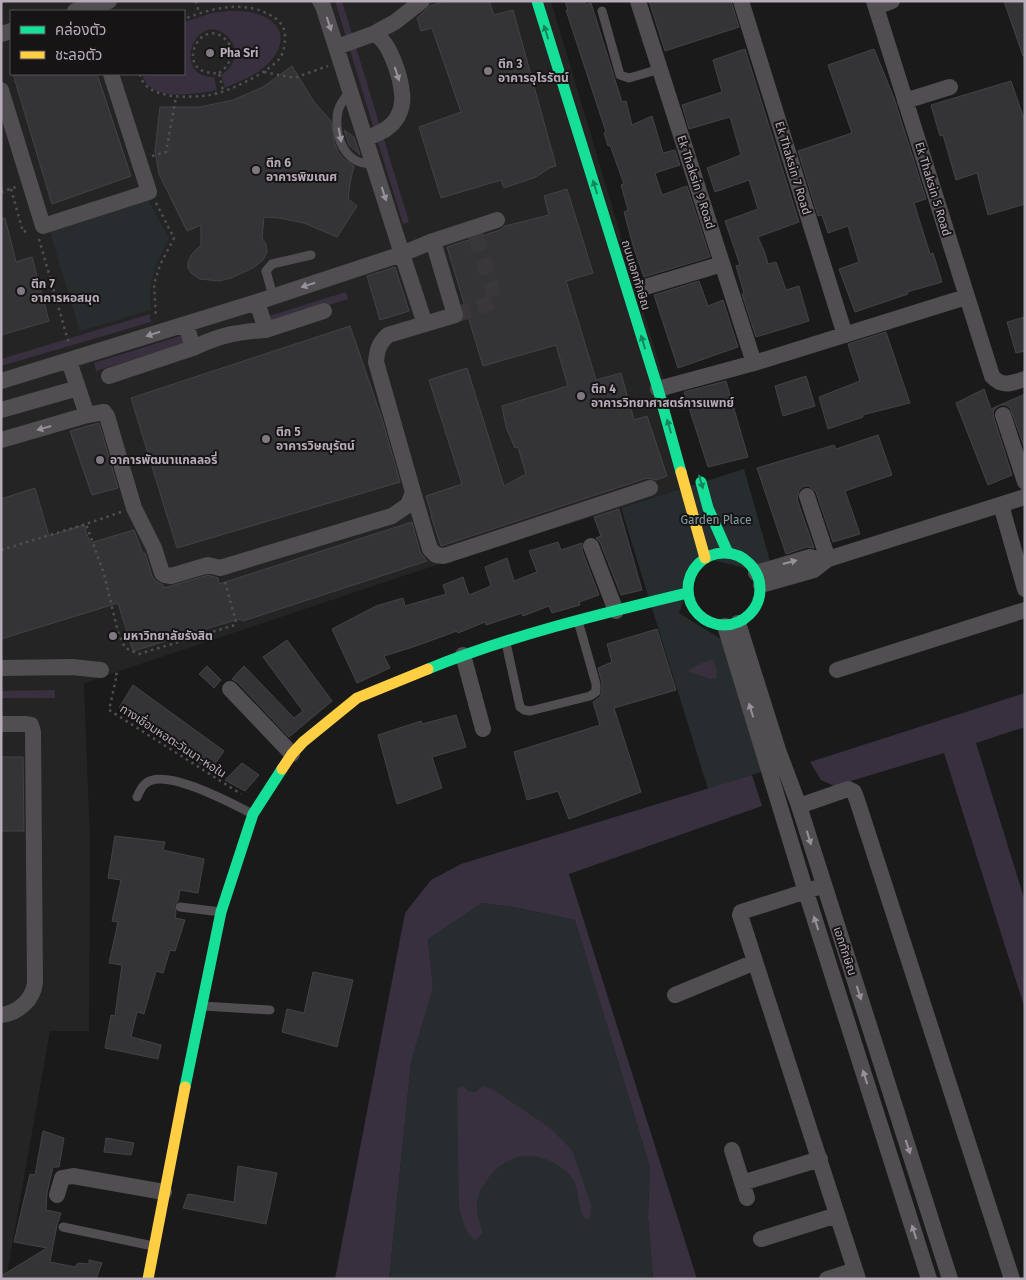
<svg xmlns="http://www.w3.org/2000/svg" width="1026" height="1280" viewBox="0 0 1026 1280" font-family="'Fira Sans','Noto Sans Thai',sans-serif">
<style>
.built{fill:#252425;fill-rule:evenodd}
.green{fill:#272c2f}
.water{fill:#39303f}
.building{fill:#343335;stroke:#454246}
.lines{fill:none;stroke-linecap:round;stroke-linejoin:round}
.street-tunnel{stroke:#39373a;stroke-width:16;stroke-dasharray:16 8;stroke-linecap:butt}
.path{stroke:#514e51;stroke-width:2.5;stroke-dasharray:2.5 4;stroke-linecap:butt}
.lane{stroke:#504e50;stroke-width:9}
.street{stroke:#504e50;stroke-width:16}
.fast{stroke:#16e098;stroke-width:11}
.slow{stroke:#ffcf43;stroke-width:11}
.oneway{fill:#98909a}
.oneway2{fill:#16845d}
.poi-dot{fill:#807981;stroke:#161415;stroke-width:2}
.labels{text-anchor:middle;dominant-baseline:central;stroke-width:4;stroke-linejoin:round;paint-order:stroke}
.poi-label{font-size:12px;font-weight:bold;fill:#b7acb9;stroke:#161415;text-anchor:start}
.street-label{font-size:12px;fill:#b7acb9;stroke:#161415}
.park-label{font-size:12px;fill:#849da3;stroke:#161415}
</style>
<rect width="100%" height="100%" fill="#1a1a1a"/>
<path class="built" d="M 1,1 L 551,1 L 666,387 L 682,489 L 418,571 L 84,683 L 90,841 L 89,1031 L 50,1031 L 6,1279 L 1,1279 ZM 11,11 L 184,11 L 184,74 L 11,74 Z"/>
<path class="green" d="M 147,198 L 169,238 C 156,263 147,281 151,310 L 80,331 L 49,229 Z
M 744,469 L 774,575 L 700,557 L 679,613 L 726,642 L 767,770 L 708,789 L 621,508 Z
M 482,903 L 513,907 L 575,920 L 650,1167 L 648,1217 L 653,1279 L 389,1279 L 411,1062 L 433,988 L 428,939 Z"/>
<path class="water" d="M 335,1 L 342,1 L 409,222 L 403,224 Z
M 229,11 C 239,11 250,11 260,15 C 290,26 284,51 263,68 C 253,77 237,82 225,88 L 221,75 C 235,67 241,49 227,36 C 197,8 169,77 214,77 L 217,90 C 196,94 149,103 142,74 L 184,74 L 184,22 L 212,13 Z
M 346,292 L 348,299 L 269,324 L 266,317 Z
M 150,314 L 151,322 L 1,366 L 1,359 Z
M 183,335 L 185,343 L 96,371 L 94,363 Z
M 713,660 L 716,667 L 717,678 L 711,679 L 687,671 L 704,662 Z
M 55,690 L 55,698 L 1,698 L 1,691 Z
M 1025,693 L 1025,727 L 976,743 L 1025,901 L 1025,1009 L 944,753 L 834,786 L 821,780 L 810,762 Z
M 752,775 L 762,806 L 569,874 L 697,1279 L 653,1279 L 648,1217 L 650,1167 L 575,920 L 513,907 L 482,903 L 428,939 L 433,988 L 411,1062 L 389,1279 L 335,1279 L 405,913 L 431,880 L 461,864 Z
M 464,1086 L 469,1092 L 476,1092 L 482,1086 L 492,1089 L 550,1128 L 572,1150 L 591,1205 L 590,1218 L 585,1219 C 576,1206 581,1185 568,1173 C 541,1148 505,1150 486,1182 C 482,1188 477,1195 477,1203 C 476,1213 480,1224 483,1233 L 475,1240 C 464,1232 462,1218 459,1206 L 457,1090 L 459,1088 Z"/>
<path class="building" d="M 445,1 L 489,1 L 494,15 L 513,10 L 556,166 L 549,168 L 536,177 L 504,188 L 501,180 L 441,198 L 419,127 L 461,112 L 432,28 L 421,31 L 417,18 L 430,6 Z
M 565,1 L 584,1 L 586,5 L 591,3 L 622,102 L 626,101 L 632,125 L 652,116 L 663,153 L 675,150 L 680,165 L 655,173 L 662,195 L 687,186 L 710,257 L 644,277 L 634,249 L 624,212 L 628,210 L 621,185 L 624,184 L 610,145 L 608,146 L 604,133 L 606,132 L 566,10 L 568,10 Z
M 649,1 L 731,1 L 739,27 L 665,51 Z
M 1004,1 L 1025,1 L 1025,56 L 1023,56 Z
M 745,49 L 799,222 L 758,237 L 765,253 L 768,264 L 776,262 L 786,290 L 799,286 L 809,321 L 756,337 L 742,294 L 744,293 L 736,266 L 740,265 L 725,221 L 758,209 L 749,180 L 715,192 L 707,168 L 741,155 L 730,117 L 689,129 L 682,105 L 722,92 L 713,60 Z
M 874,49 L 894,98 L 926,199 L 914,203 L 930,254 L 933,253 L 942,282 L 907,292 L 908,294 L 855,312 L 839,269 L 859,262 L 848,226 L 828,233 L 822,215 L 818,216 L 798,151 L 852,133 L 828,65 Z
M 292,66 L 314,102 L 331,121 L 334,141 L 338,152 L 345,160 L 354,166 L 350,183 L 348,199 L 357,206 L 337,237 L 304,223 L 279,218 L 264,217 L 262,238 L 266,244 L 267,252 L 263,260 L 253,268 L 231,278 L 219,281 L 200,279 L 192,274 L 188,268 L 188,262 L 192,254 L 201,245 L 201,225 L 187,231 L 159,174 L 155,151 L 160,107 L 200,107 L 233,100 L 263,87 Z
M 13,74 L 97,74 L 131,176 L 52,204 Z
M 1011,81 L 1025,122 L 1025,204 L 988,215 L 977,173 L 956,180 L 943,135 L 940,136 L 931,105 Z
M 344,130 L 354,137 L 360,155 L 349,145 Z
M 567,189 L 593,273 L 566,281 L 596,380 L 621,373 L 634,420 L 647,416 L 667,476 L 656,480 L 647,478 L 441,546 L 431,516 L 432,516 L 426,496 L 462,484 L 429,380 L 467,368 L 504,486 L 526,474 L 518,447 L 515,448 L 506,427 L 502,406 L 568,386 L 556,345 L 483,366 L 447,247 L 500,230 L 505,226 L 549,215 L 544,196 Z
M 5,218 L 16,262 L 32,257 L 49,321 L 1,335 L 1,219 Z
M 395,267 L 409,311 L 380,320 L 367,276 Z
M 699,281 L 708,306 L 723,300 L 738,347 L 678,368 L 654,295 Z
M 1025,317 L 1025,351 L 1016,353 L 1007,322 Z
M 350,326 L 383,422 L 400,482 L 177,548 L 131,398 Z
M 886,332 L 910,403 L 862,415 L 863,417 L 828,429 L 819,397 L 860,381 L 848,344 Z
M 806,376 L 815,406 L 783,416 L 775,386 Z
M 726,381 L 748,457 L 708,467 L 684,392 Z
M 984,389 L 991,409 L 1025,394 L 1025,449 L 1010,408 L 1006,405 L 1000,405 L 996,408 L 993,412 L 994,418 L 1012,475 L 988,485 L 956,403 Z
M 99,423 L 118,488 L 92,495 L 70,431 Z
M 878,435 L 892,475 L 845,491 L 860,534 L 833,542 L 816,492 L 809,486 L 804,486 L 799,490 L 797,499 L 814,548 L 807,547 L 786,554 L 757,468 L 834,445 L 836,449 Z
M 35,488 L 49,536 L 84,525 L 90,543 L 134,530 L 143,554 L 145,553 L 152,576 L 156,581 L 163,585 L 164,588 L 208,575 L 218,578 L 219,584 L 412,522 L 420,552 L 427,561 L 243,621 L 239,619 L 133,651 L 118,603 L 1,639 L 1,499 Z
M 619,509 L 642,590 L 621,595 L 600,542 L 596,538 L 601,536 L 594,517 Z
M 558,542 L 561,550 L 582,543 L 582,550 L 599,595 L 579,602 L 580,605 L 552,613 L 549,606 L 523,616 L 522,613 L 486,625 L 485,622 L 458,633 L 457,631 L 416,646 L 384,656 L 390,668 L 357,683 L 332,629 L 376,606 L 403,598 L 405,606 L 446,594 L 443,585 L 463,577 L 469,595 L 491,586 L 485,567 L 507,558 L 514,581 L 537,572 L 529,551 Z
M 657,629 L 676,690 L 614,708 L 641,792 L 569,819 L 558,791 L 527,800 L 514,752 L 600,725 L 593,702 L 600,697 L 602,692 L 602,683 L 598,668 L 612,662 L 607,644 Z
M 287,640 L 332,701 L 289,737 L 237,682 L 232,679 L 244,666 L 294,718 L 303,711 L 263,657 Z
M 207,666 L 221,680 L 214,688 L 199,674 Z
M 133,685 L 224,751 L 210,771 L 135,716 L 119,708 Z
M 456,715 L 466,747 L 432,757 L 442,788 L 397,804 L 378,735 L 421,721 L 422,724 Z
M 1,757 L 23,757 L 24,831 L 1,831 Z
M 242,763 L 259,775 L 245,791 L 225,780 Z
M 115,836 L 165,842 L 163,850 L 204,859 L 198,893 L 180,890 L 178,901 L 174,906 L 176,912 L 175,918 L 185,920 L 175,951 L 170,950 L 163,973 L 156,971 L 144,1014 L 137,1012 L 131,1037 L 161,1045 L 158,1059 L 105,1048 L 111,1015 L 115,1016 L 122,965 L 109,963 L 118,922 L 112,921 L 121,880 L 108,878 Z
M 313,972 L 353,980 L 337,1047 L 282,1032 L 287,1009 L 304,1013 Z
M 43,1131 L 64,1138 L 59,1167 L 53,1167 L 47,1193 L 46,1210 L 61,1213 L 57,1225 L 50,1262 L 75,1267 L 78,1263 L 89,1264 L 89,1260 L 102,1263 L 96,1279 L 1,1279 L 1,1276 L 47,1248 L 14,1242 L 30,1174 L 35,1175 Z
M 106,1138 L 134,1143 L 131,1155 L 104,1152 Z
M 238,1166 L 277,1173 L 266,1224 L 183,1208 L 188,1194 L 234,1202 Z"/>
<g class="lines">
<path class="street-tunnel" d="M 455,315 L 496,301 L 473,228"/>
<path class="path" d="M 196,1 L 199,13
M 264,72 L 294,78 L 328,66
M 219,73 C 229,66 233,57 230,45 C 203,6 168,77 219,73 L 223,91
M 140,74 C 145,100 189,98 210,95 C 228,92 268,73 280,58 C 284,52 285,44 285,37 C 285,25 278,19 268,14 C 242,0 209,9 184,19
M 152,156 L 166,152 L 176,97
M 11,189 L 23,232 L 29,230
M 1,192 L 16,187
M 156,203 L 174,238 L 160,265 L 154,284 L 156,318
M 39,239 L 69,344
M 121,512 L 86,524 L 104,574 L 118,632 L 125,648 L 139,654 L 235,625 L 236,622 L 225,582
M 1,550 L 86,524
M 115,674 L 117,674 L 109,710 L 241,794"/>
<path class="lane" d="M 602,11 L 620,75 L 629,78 L 660,69
M 351,90 C 346,96 340,103 338,111 C 333,135 345,168 375,163
M 273,296 L 266,271 L 272,264 L 311,255
M 506,643 L 520,707 L 524,710 L 530,711 L 590,696 L 596,692 L 596,684 L 578,621
M 137,797 C 139,793 141,787 145,784 C 164,766 232,804 253,814
M 180,907 L 221,912
M 203,1006 L 270,1010
M 63,1227 L 153,1246"/>
<path class="street" d="M 638,1 L 754,363
M 741,1 L 845,335
M 874,1 L 992,376 C 1002,388 1012,383 1025,379
M 876,7 L 892,1
M 75,11 L 109,1
M 1,34 L 11,31
M 337,47 L 373,34 L 395,22 L 422,1
M 1,90 L 43,226 L 149,192 L 111,74
M 905,101 L 950,87
M 367,138 C 379,133 391,129 398,116 C 401,110 403,101 402,94 C 401,78 389,38 373,34
M 642,288 L 722,264
M 257,302 L 266,330 L 324,311
M 425,324 L 402,254 L 433,241 L 497,220
M 193,348 C 220,335 236,332 266,330
M 69,361 L 87,415 L 104,412 L 107,416 L 134,508 L 154,548 L 162,573 L 165,575 L 171,576 L 208,565 L 220,568 L 392,516 L 408,505 L 413,492 L 376,362 C 377,350 379,343 388,335 L 455,315 L 433,241
M 109,376 L 193,348 L 186,324
M 1,381 L 257,302 L 402,254 L 323,6 L 320,1
M 658,389 L 754,363 L 966,297
M 1,410 L 78,388
M 1003,415 L 1025,482
M 1,440 L 87,415
M 413,492 L 430,549 L 436,555 L 444,556 L 650,488
M 807,496 L 828,559
M 1001,505 L 1025,589
M 591,546 L 616,611
M 756,573 L 810,557 L 825,561
M 761,585 L 814,570 L 828,559 L 1025,497
M 738,623 L 778,750 L 799,806 L 950,1279
M 725,626 L 806,892 L 929,1279
M 463,655 L 483,729
M 1,668 L 72,667 L 101,670
M 837,670 L 1025,610
M 230,689 L 292,754
M 1,724 L 25,724 L 31,725 L 33,732 L 35,983 C 33,1000 18,1013 1,1015
M 799,806 L 848,789 L 854,792 L 857,800 L 1012,1279
M 816,888 L 741,912 L 740,915 L 858,1279
M 675,995 L 755,962
M 732,1150 L 747,1198
M 742,1183 L 820,1159
M 57,1195 L 62,1178 L 73,1176 L 164,1192
M 761,1239 L 837,1215
M 827,1279 L 855,1270"/>
<path class="fast" d="M 537,1 L 658,389 L 681,472
M 701,482 L 708,508 L 728,553
M688 589a36 36 0 1 1 72 0a36 36 0 1 1-72 0Z
M 428,669 C 512,635 600,614 687,593
M 185,1087 L 221,912 L 253,814 L 282,769"/>
<path class="slow" d="M 681,472 L 705,558
M 282,769 L 292,754 L 303,742 L 357,698 L 428,669
M 148,1279 L 185,1087"/>
</g>
<defs><path id="oneway-solid" d="M-6-.8H1V-3.2L6.5 0L1 3.2V.8H-6Z" transform="scale(1.25)"/></defs>
<g class="oneway">
<use href="#oneway-solid" transform="translate(329 24) rotate(72)"/>
<use href="#oneway-solid" transform="translate(397 74) rotate(72)"/>
<use href="#oneway-solid" transform="translate(340 135) rotate(79)"/>
<use href="#oneway-solid" transform="translate(384 194) rotate(72)"/>
<use href="#oneway-solid" transform="translate(308 285) rotate(162)"/>
<use href="#oneway-solid" transform="translate(153 334) rotate(162)"/>
<use href="#oneway-solid" transform="translate(44 428) rotate(164)"/>
<use href="#oneway-solid" transform="translate(790 562) rotate(-15)"/>
<use href="#oneway-solid" transform="translate(751 710) rotate(-107)"/>
<use href="#oneway-solid" transform="translate(809 838) rotate(73)"/>
<use href="#oneway-solid" transform="translate(816 923) rotate(-108)"/>
<use href="#oneway-solid" transform="translate(859 993) rotate(72)"/>
<use href="#oneway-solid" transform="translate(865 1077) rotate(-108)"/>
<use href="#oneway-solid" transform="translate(908 1147) rotate(72)"/>
<use href="#oneway-solid" transform="translate(914 1232) rotate(-108)"/>
</g>
<g class="oneway2">
<use href="#oneway-solid" transform="translate(546 32) rotate(-107)"/>
<use href="#oneway-solid" transform="translate(595 187) rotate(-107)"/>
<use href="#oneway-solid" transform="translate(643 342) rotate(-107)"/>
<use href="#oneway-solid" transform="translate(669 426) rotate(-106)"/>
<use href="#oneway-solid" transform="translate(701 482) rotate(74)"/>
</g>
<g class="poi-dot">
<circle cx="210" cy="53" r="5"/>
<circle cx="488" cy="71" r="5"/>
<circle cx="256" cy="170" r="5"/>
<circle cx="21" cy="291" r="5"/>
<circle cx="581" cy="396" r="5"/>
<circle cx="266" cy="439" r="5"/>
<circle cx="100" cy="460" r="5"/>
<circle cx="113" cy="636" r="5"/>
</g>
<g class="labels">
<g class="poi-label">
<text x="220" y="53">Pha Sri</text>
<text x="498" y="64">ตึก 3<tspan x="498" dy="14">อาคารอุไรรัตน์</tspan></text>
<text x="266" y="163">ตึก 6<tspan x="266" dy="14">อาคารพิฆเณศ</tspan></text>
<text x="31" y="284">ตึก 7<tspan x="31" dy="14">อาคารหอสมุด</tspan></text>
<text x="591" y="389">ตึก 4<tspan x="591" dy="14">อาคารวิทยาศาสตร์การแพทย์</tspan></text>
<text x="276" y="432">ตึก 5<tspan x="276" dy="14">อาคารวิษณุรัตน์</tspan></text>
<text x="110" y="460">อาคารพัฒนาแกลลอรี่</text>
<text x="123" y="636">มหาวิทยาลัยรังสิต</text>
</g>
<g class="street-label">
<text transform="translate(793 168) rotate(73)">Ek Thaksin 7 Road</text>
<text transform="translate(696 182) rotate(72)">Ek Thaksin 9 Road</text>
<text transform="translate(933 189) rotate(73)">Ek Thaksin 5 Road</text>
<text transform="translate(636 275) rotate(73)">ถนนเอกทักษิณ</text>
<text transform="translate(173 741) rotate(33)">ทางเชื่อมหอตะวันนา-หอใน</text>
<text transform="translate(845 951) rotate(72)">เอกทักษิณ</text>
</g>
<g class="park-label">
<text x="716" y="520">Garden Place</text>
</g>
</g>
<rect width="1026" height="1280" fill="none" stroke="#b7acb9" stroke-width="5"/>
<rect x="10" y="10" width="175" height="65" fill="#161415" stroke="#565157"/>
<rect x="20" y="26" width="25" height="8" fill="#16e098" stroke="#565157"/>
<text x="55" y="35" font-size="15" fill="#b7acb9">คล่องตัว</text>
<rect x="20" y="51" width="25" height="8" fill="#ffcf43" stroke="#565157"/>
<text x="55" y="60" font-size="15" fill="#b7acb9">ชะลอตัว</text>
</svg>
